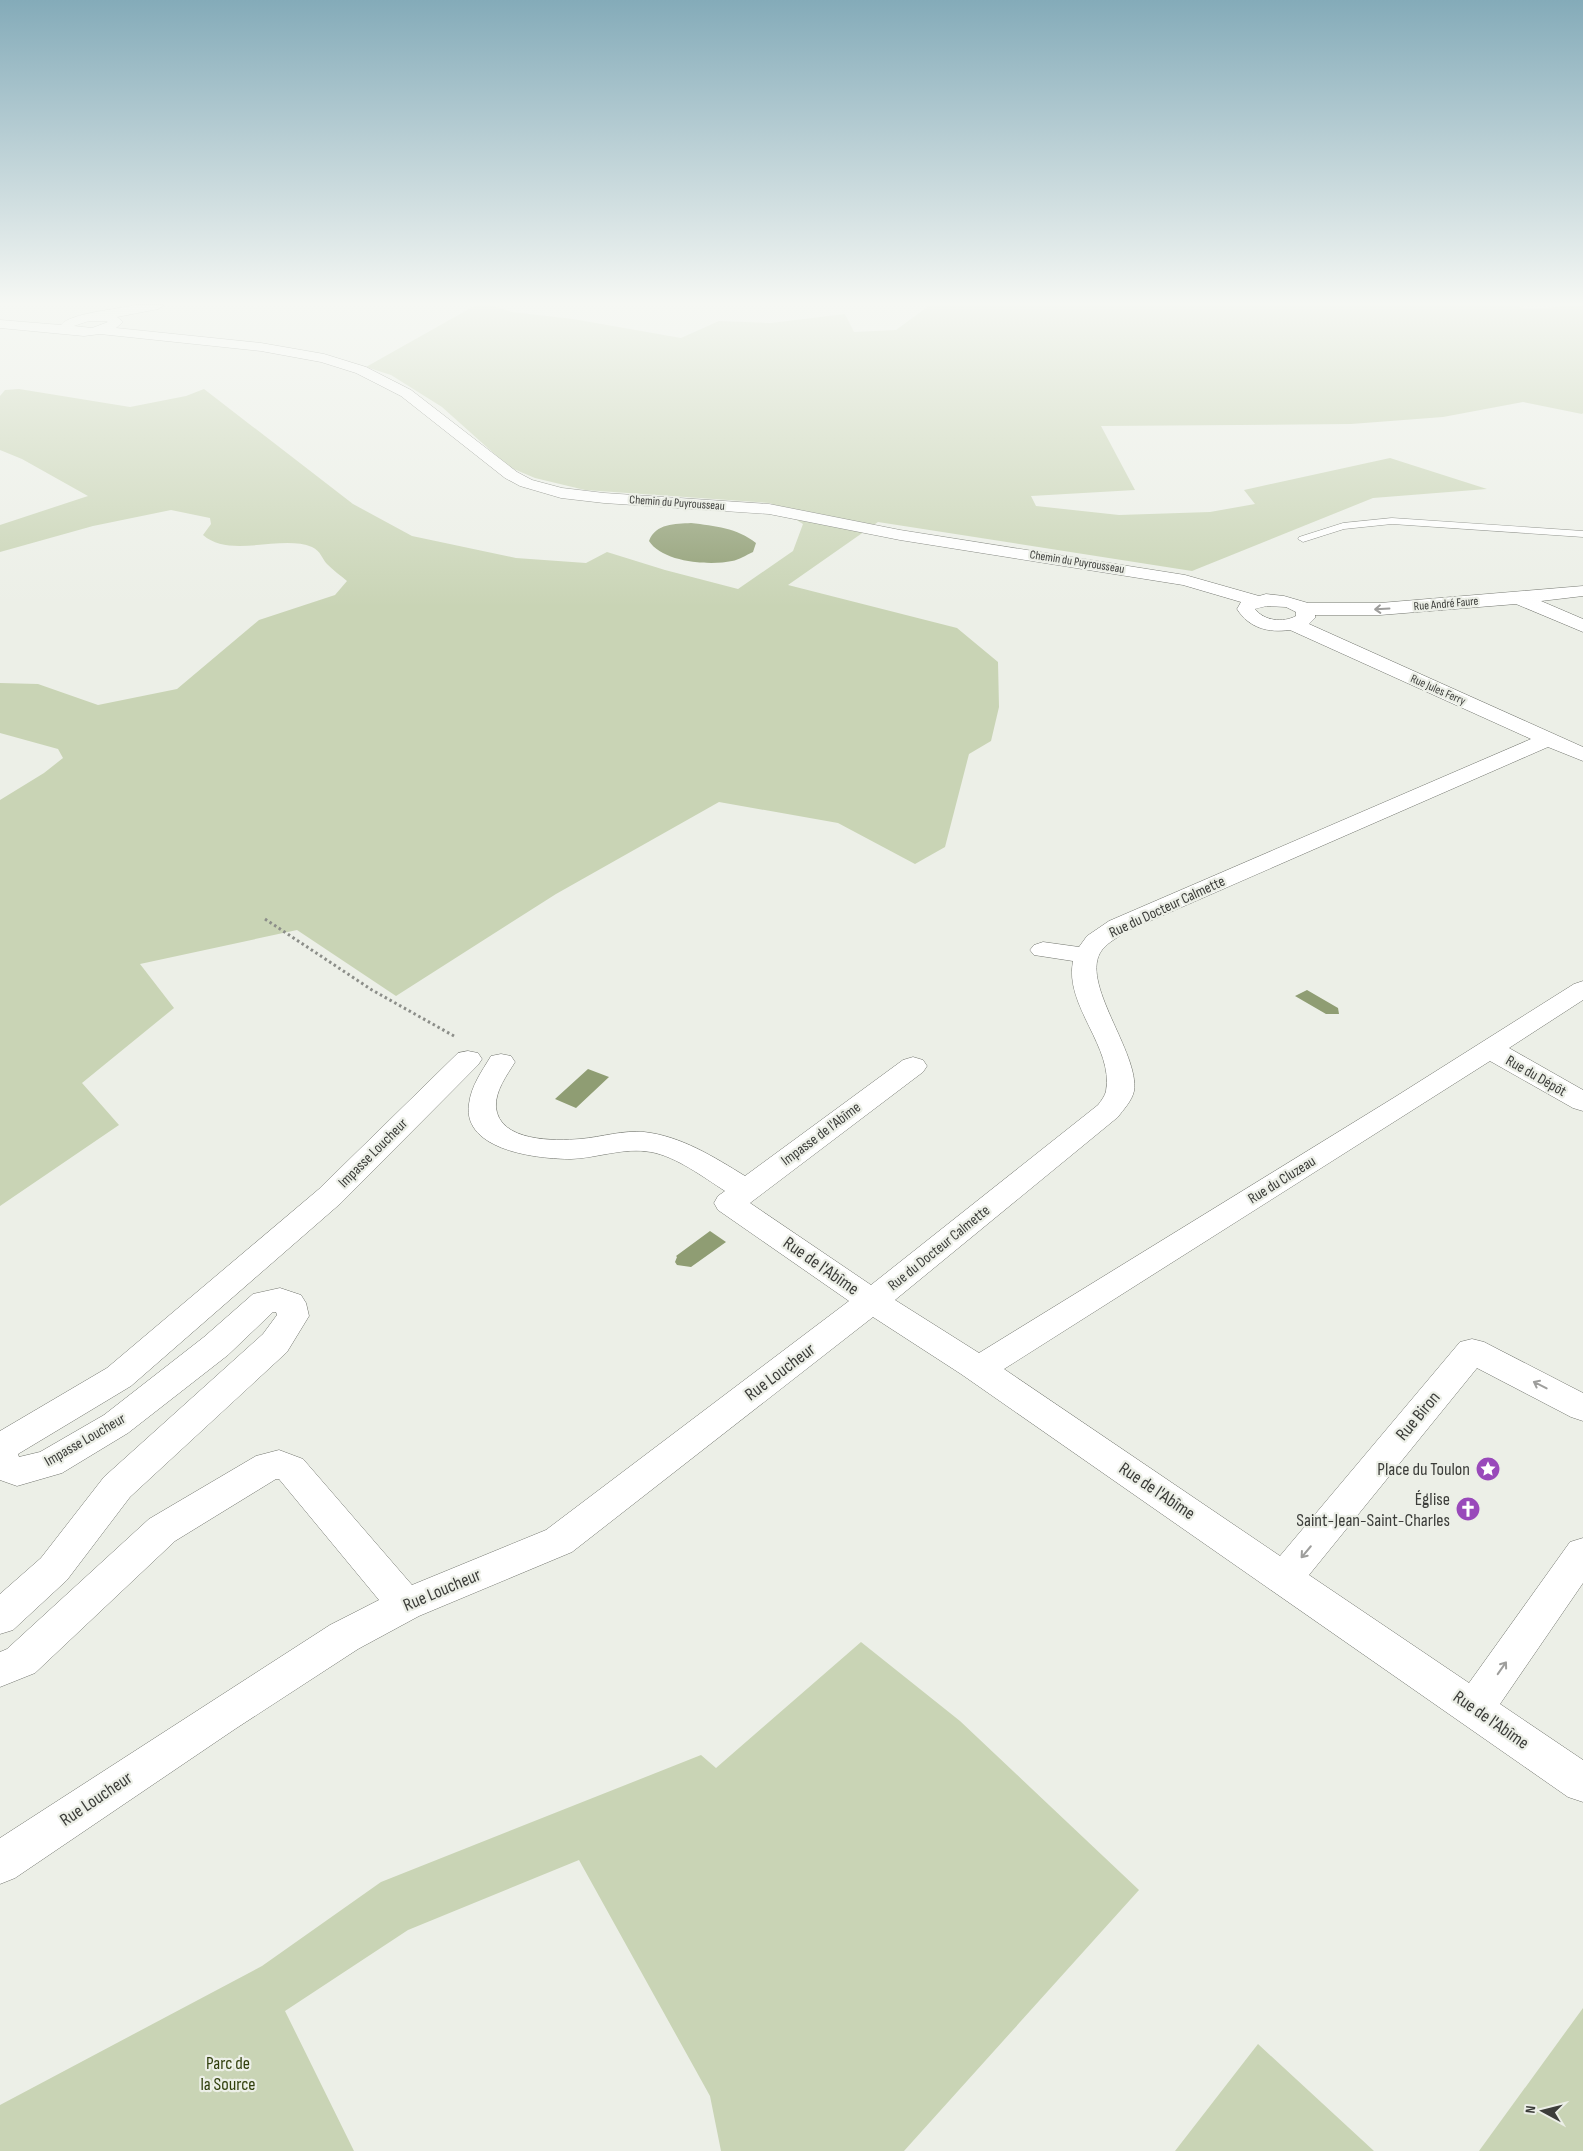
<svg xmlns="http://www.w3.org/2000/svg" width="1583" height="2151" viewBox="0 0 1583 2151" font-family="'Sofia Sans Condensed',sans-serif">
<style>
.green{fill:#c9d4b5}
.water{fill:#8f9d73}
.lines{fill:none;stroke-linecap:round;stroke-linejoin:round}
.lane-casing{stroke:#72756e;stroke-width:1}
.street-casing{stroke:#72756e;stroke-width:1}
.path{stroke:#8c8e89;stroke-width:3;stroke-dasharray:2.5 3;stroke-linecap:butt}
.lane{fill:#fff;fill-rule:evenodd}
.street{fill:#fff;fill-rule:evenodd}
.oneway{stroke:#9e9e9c}
.labels{text-anchor:middle;dominant-baseline:central;stroke-width:4.5;stroke-linejoin:round;paint-order:stroke}
.far-street-label{font-size:12px;fill:#3c3d3a;stroke:#ecefe7}
.street-label{font-size:15px;fill:#3c3d3a;stroke:#ecefe7}
.near-street-label{font-size:18px;fill:#3c3d3a;stroke:#ecefe7}
.near-poi-label{font-size:18px;fill:#3c3d3a;stroke:#ecefe7;text-anchor:end}
.near-park-label{font-size:18px;fill:#313f0d;stroke:#ecefe7}
</style>
<rect width="100%" height="100%" fill="#ecefe7"/>
<path class="green" d="M 476,305 L 491,305 L 512,312 L 573,319 L 681,338 L 719,321 L 771,323 L 845,314 L 854,332 L 896,330 L 930,305 L 1512,305 L 1528,309 L 1583,305 L 1583,413 L 1582,414 L 1523,402 L 1443,417 L 1351,424 L 1101,426 L 1135,490 L 1031,496 L 1036,506 L 1119,515 L 1210,512 L 1255,504 L 1244,490 L 1390,458 L 1487,489 L 1373,498 L 1192,571 L 878,522 L 788,585 L 957,628 L 998,662 L 999,707 L 991,741 L 969,754 L 945,847 L 915,864 L 838,823 L 719,802 L 556,894 L 396,996 L 297,930 L 140,964 L 174,1008 L 82,1083 L 119,1125 L 0,1206 L 0,800 L 44,773 L 63,758 L 58,749 L 0,733 L 0,683 L 38,684 L 98,705 L 177,689 L 259,620 L 335,595 L 347,581 C 341,576 333,570 327,564 C 322,559 321,551 312,547 C 281,534 230,559 203,535 L 211,524 L 210,518 L 171,510 L 93,526 L 0,552 L 0,525 L 88,496 L 22,459 L 0,450 L 0,396 L 5,390 L 19,389 L 130,407 L 186,396 L 204,389 L 353,504 L 412,536 L 516,558 L 586,563 L 607,552 L 665,570 L 738,589 L 793,551 L 803,524 L 770,503 L 585,490 L 535,478 L 509,467 L 442,407 L 391,375 L 366,367 Z
M 861,1642 L 960,1721 L 1139,1890 L 904,2151 L 721,2151 L 710,2096 L 579,1860 L 408,1930 L 285,2011 L 354,2151 L 0,2151 L 0,2105 L 262,1966 L 381,1882 L 701,1755 L 716,1768 Z
M 1583,2008 L 1583,2151 L 1479,2151 Z
M 1258,2044 L 1374,2151 L 1175,2151 Z"/>
<path class="water" d="M 691,523 C 715,526 737,528 756,543 L 753,552 C 746,555 739,560 732,561 C 709,566 662,562 649,541 C 656,523 675,524 691,523 Z
M 1307,990 L 1338,1008 L 1339,1014 L 1326,1014 L 1295,996 Z
M 588,1069 L 609,1077 L 576,1108 L 555,1099 Z
M 710,1231 L 726,1242 L 691,1267 L 677,1265 L 675,1262 L 677,1257 L 676,1256 Z"/>
<g class="lines">
<defs>
<path id="lane" d="M 1392,518 L 1583,531 L 1583,537 L 1392,524 L 1344,529 L 1303,542 L 1298,539 L 1299,537 L 1343,523 Z"/>
<path id="street" d="M 136,305 L 164,305 L 158,309 L 117,317 L 123,322 L 116,328 L 261,343 L 324,354 L 366,367 L 411,390 L 517,472 L 532,480 L 562,488 L 604,493 L 769,504 L 900,530 L 1185,575 L 1259,596 L 1266,594 L 1284,596 L 1308,603 L 1380,603 L 1583,586 L 1583,596 L 1541,601 L 1583,619 L 1583,632 L 1516,604 L 1380,615 L 1315,615 L 1315,618 L 1309,624 L 1583,747 L 1583,761 L 1548,747 L 1127,931 C 1119,937 1108,942 1102,950 C 1078,981 1140,1053 1134,1091 C 1132,1101 1123,1110 1118,1117 L 895,1300 L 979,1353 L 1395,1097 L 1574,984 L 1583,981 L 1583,1000 L 1509,1048 L 1583,1090 L 1583,1111 L 1573,1108 L 1490,1061 L 1004,1369 L 1280,1556 L 1460,1342 L 1472,1339 L 1484,1342 L 1583,1393 L 1583,1421 L 1571,1417 L 1477,1368 L 1309,1575 L 1469,1683 L 1570,1542 L 1583,1538 L 1583,1583 L 1500,1704 L 1583,1760 L 1583,1802 L 1568,1797 L 961,1374 L 873,1317 L 572,1552 L 419,1616 L 358,1649 L 235,1729 L 15,1878 L 0,1884 L 0,1838 L 330,1625 L 379,1600 L 279,1479 L 276,1479 L 175,1541 L 35,1673 L 0,1687 L 0,1652 L 7,1649 L 149,1519 L 256,1456 L 279,1450 L 303,1459 L 412,1585 L 546,1530 L 849,1301 L 718,1210 L 714,1203 L 718,1196 L 725,1191 C 703,1177 677,1157 651,1152 C 624,1147 598,1158 571,1159 C 539,1159 462,1151 469,1104 C 471,1086 482,1071 491,1056 L 501,1054 L 511,1056 L 515,1062 C 507,1075 495,1091 496,1107 C 499,1142 555,1141 580,1139 C 602,1137 623,1130 644,1132 C 681,1136 714,1157 745,1176 L 903,1060 L 913,1057 L 923,1060 L 927,1066 L 923,1072 L 750,1203 L 871,1285 L 1098,1105 C 1101,1101 1105,1096 1106,1091 C 1114,1047 1064,1006 1073,961 L 1034,955 L 1030,950 L 1034,945 L 1043,942 L 1079,947 L 1087,936 L 1109,921 L 1531,739 L 1290,630 C 1268,633 1249,628 1237,609 L 1241,602 L 1183,585 L 900,540 L 769,514 L 604,503 L 561,498 L 520,486 L 505,478 L 401,396 L 356,373 L 321,362 L 261,351 L 100,334 L 84,336 L 0,328 L 0,320 L 61,325 C 70,313 119,309 136,305 ZM 89,321 L 106,321 L 108,322 L 92,328 L 74,326 ZM 1267,606 L 1286,607 L 1296,612 L 1296,616 C 1283,623 1264,621 1255,609 Z
M 468,1051 L 478,1053 L 482,1059 L 478,1065 L 341,1203 L 131,1386 L 18,1454 L 19,1457 L 40,1452 L 104,1415 L 204,1337 L 253,1294 L 280,1288 L 301,1295 L 306,1303 L 309,1316 L 287,1352 L 130,1497 L 67,1580 L 13,1630 L 0,1634 L 0,1594 L 41,1558 L 104,1477 L 263,1334 L 277,1315 L 276,1312 L 273,1312 L 228,1355 L 128,1433 L 62,1473 L 17,1486 L 0,1480 L 0,1431 L 107,1368 L 319,1189 L 458,1053 Z"/>
</defs>
<use href="#lane" class="lane-casing"/>
<use href="#street" class="street-casing"/>
<path class="path" d="M 265,919 L 372,990 L 454,1036"/>
<use href="#lane" class="lane"/>
<use href="#street" class="street"/>
</g>
<defs><path id="oneway-shaft" d="M-6 0H5M1.5-3L5.5 0L1.5 3" fill="none" stroke-width="1.6" stroke-linecap="round" stroke-linejoin="round" transform="scale(1.25)"/></defs>
<g class="oneway">
<use href="#oneway-shaft" transform="translate(1382 609) rotate(177)"/>
<use href="#oneway-shaft" transform="translate(1540 1385) rotate(-153)"/>
<use href="#oneway-shaft" transform="translate(1306 1552) rotate(130)"/>
<use href="#oneway-shaft" transform="translate(1502 1668) rotate(-55)"/>
</g>
<linearGradient id="sky" x2="0" y2="1"><stop stop-color="#84abb9"/><stop offset="0.5" stop-color="#f6f8f4"/><stop offset="1" stop-color="#f6f8f4" stop-opacity="0"/></linearGradient>
<rect width="1583" height="607" fill="url(#sky)"/>
<defs>
<symbol id="sight-disc" viewBox="-11 -11 22 22"><circle r="9.5" fill="#9949ba" stroke="#ecefe7"/><path d="M0-6L1.8-2.2L6-1.7L2.9 1.2L3.7 5.4L0 3.3L-3.7 5.4L-2.9 1.2L-6-1.7L-1.8-2.2Z" fill="#fff"/></symbol>
<symbol id="church-disc" viewBox="-11 -11 22 22"><circle r="9.5" fill="#9949ba" stroke="#ecefe7"/><path d="M-1.2-6h2.4v3.5h3.3v2.4h-3.3V6h-2.4V-.1h-3.3v-2.4h3.3Z" fill="#fff"/></symbol>
</defs>
<g fill-rule="evenodd">
<use href="#sight-disc" x="1474" y="1455" width="28" height="28"/>
<use href="#church-disc" x="1454" y="1495" width="28" height="28"/>
</g>
<g class="labels">
<g class="far-street-label">
<text transform="translate(677 503) rotate(4)">Chemin du Puyrousseau</text>
<text transform="translate(1077 562) rotate(9)">Chemin du Puyrousseau</text>
<text transform="translate(1446 604) rotate(-5)">Rue André Faure</text>
<text transform="translate(1438 690) rotate(24)">Rue Jules Ferry</text>
</g>
<g class="street-label">
<text transform="translate(1167 907) rotate(-25)">Rue du Docteur Calmette</text>
<text transform="translate(1536 1076) rotate(30)">Rue du Dépôt</text>
<text transform="translate(821 1134) rotate(-37)">Impasse de l'Abîme</text>
<text transform="translate(373 1153) rotate(-45)">Impasse Loucheur</text>
<text transform="translate(1282 1180) rotate(-32)">Rue du Cluzeau</text>
<text transform="translate(939 1248) rotate(-39)">Rue du Docteur Calmette</text>
<text transform="translate(85 1440) rotate(-30)">Impasse Loucheur</text>
</g>
<g class="near-street-label">
<text transform="translate(821 1266) rotate(35)">Rue de l'Abîme</text>
<text transform="translate(780 1372) rotate(-37)">Rue Loucheur</text>
<text transform="translate(1418 1416) rotate(-50)">Rue Biron</text>
<text transform="translate(1157 1491) rotate(34)">Rue de l'Abîme</text>
<text transform="translate(442 1590) rotate(-23)">Rue Loucheur</text>
<text transform="translate(1491 1720) rotate(35)">Rue de l'Abîme</text>
<text transform="translate(96 1799) rotate(-34)">Rue Loucheur</text>
</g>
<g class="near-poi-label">
<text x="1470" y="1469">Place du Toulon</text>
<text x="1450" y="1499">Église<tspan x="1450" dy="21">Saint-Jean-Saint-Charles</tspan></text>
</g>
<g class="near-park-label">
<text x="228" y="2063">Parc de<tspan x="228" dy="21">la Source</tspan></text>
</g>
</g>
<g transform="translate(1543 2111) rotate(277)" stroke="#ecefe7" stroke-width="4" paint-order="stroke">
<path d="M0-4L9 19L0 12L-9 19Z" fill="#3c3d3a"/>
<text y="-8" font-size="14" font-weight="bold" text-anchor="middle" fill="#3c3d3a">N</text>
</g>
</svg>
